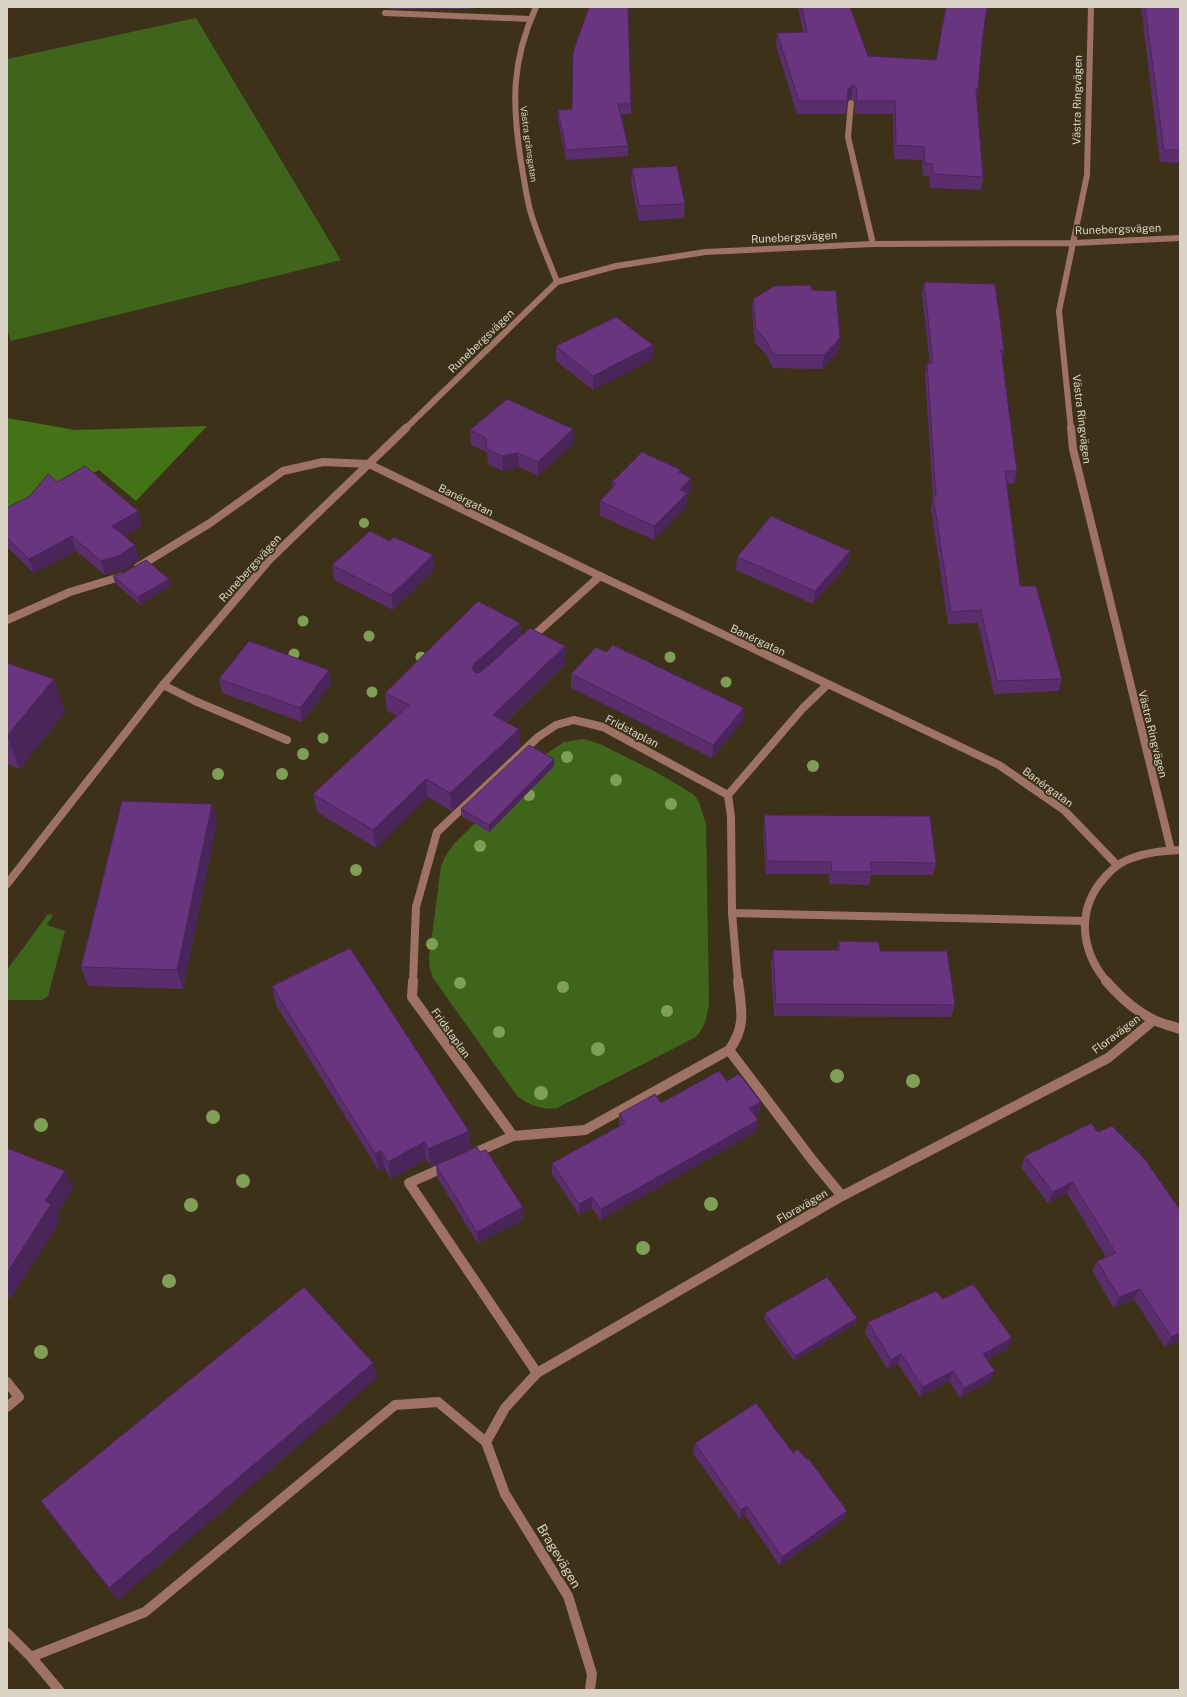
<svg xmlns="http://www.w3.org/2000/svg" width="1187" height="1697" viewBox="0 0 1187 1697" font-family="'Public Sans',sans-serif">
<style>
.green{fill:#3e651b}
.forest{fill:#447217}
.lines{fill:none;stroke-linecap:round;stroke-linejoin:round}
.service-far2{stroke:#9e7366;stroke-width:6}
.service-far1{stroke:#9e7366;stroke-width:8}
.service{stroke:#9e7366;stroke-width:10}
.minor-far2{stroke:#9e7366;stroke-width:6}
.minor-far1{stroke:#9e7366;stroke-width:8}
.minor{stroke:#9e7366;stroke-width:10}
.tree{fill:#809f56}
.wall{fill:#5a2e6d}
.shaded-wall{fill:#4a2559}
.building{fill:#69357f;stroke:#4a2559}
.labels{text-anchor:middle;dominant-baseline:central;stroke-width:4;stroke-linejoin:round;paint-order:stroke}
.far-street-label{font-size:9px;fill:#dad3c5;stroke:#3d3219}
.street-label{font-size:11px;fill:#dad3c5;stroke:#3d3219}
.near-street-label{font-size:13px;fill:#dad3c5;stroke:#3d3219}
</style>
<rect width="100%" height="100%" fill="#3d3219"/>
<path class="green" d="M 196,18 L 341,260 L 11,341 L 7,329 L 7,59 Z
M 584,739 L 600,744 L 654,771 L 680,786 L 694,795 L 699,802 L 706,824 L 709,1004 C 707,1016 705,1027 696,1037 L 557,1108 C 541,1110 529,1105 517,1096 L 433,978 L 430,969 L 429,958 L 441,866 L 446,855 L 454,844 L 542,757 L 564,742 Z
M 48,914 L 53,915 L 47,925 L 65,931 L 48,996 L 42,1000 L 7,1000 L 7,970 Z"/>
<path class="forest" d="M 7,418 L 75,430 L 207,426 L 136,501 L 99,470 L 7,516 Z"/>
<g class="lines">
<path class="service-far2" d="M 385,13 L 530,19
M 851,103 L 848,137 L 873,244"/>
<path class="service-far1" d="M 138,567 L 210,523 L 283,471 L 323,462 L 369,464
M 7,620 L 70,592 L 123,576
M 530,639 L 600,576
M 163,685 L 195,701 L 287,740
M 728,795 L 803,708 L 827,685
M 732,913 L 1084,921
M 413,982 L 416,907 L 437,832 L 538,737 L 556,725 L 574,720 L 603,727 L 728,795 L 731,817 L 732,913 L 738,982"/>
<path class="service" d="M 413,981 L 412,997 L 513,1136 L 585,1130 L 729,1050 C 747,1026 741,1009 738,981
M 729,1050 L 813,1161 L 842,1196
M 470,1155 L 513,1136
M 447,1166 L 409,1183 L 537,1373
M 7,1382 L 19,1397 L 7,1407
M 7,1633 L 31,1657 L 59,1690
M 31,1657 L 145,1612 L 395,1405 L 438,1402 L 486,1442"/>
<path class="minor-far2" d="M 536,7 C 511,62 512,104 521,162 C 524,178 526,195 530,210 C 537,235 548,258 557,282
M 405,429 L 557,282 L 616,266 L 705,252 L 873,244 L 1074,243 L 1180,238
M 1071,429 L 1059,311 L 1087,175 L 1091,7"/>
<path class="minor-far1" d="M 1071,428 L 1073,449 L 1171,850
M 369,464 L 600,576 L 999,765 L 1064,810 L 1117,865
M 7,884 L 163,685 L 270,559 L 406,428
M 1107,982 C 1080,950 1076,909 1105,877 C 1112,869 1122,861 1132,858 C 1148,852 1163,851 1180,850"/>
<path class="minor" d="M 1106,981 C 1120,997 1136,1012 1156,1021 C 1163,1024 1172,1026 1180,1029
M 590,1690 L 592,1674 L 568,1596 L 505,1494 L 486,1442 L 505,1408 L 537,1373 L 842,1196 L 1108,1058 L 1154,1020"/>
</g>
<g class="tree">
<circle cx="364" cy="523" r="5"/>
<circle cx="303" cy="621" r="5.5"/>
<circle cx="369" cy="636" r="5.5"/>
<circle cx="294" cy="654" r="5.5"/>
<circle cx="421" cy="657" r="5.5"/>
<circle cx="670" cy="657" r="5.5"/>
<circle cx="726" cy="682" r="5.5"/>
<circle cx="372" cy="692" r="5.5"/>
<circle cx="323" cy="738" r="5.5"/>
<circle cx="303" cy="754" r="6"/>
<circle cx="567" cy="757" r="6"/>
<circle cx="813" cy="766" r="6"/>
<circle cx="218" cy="774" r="6"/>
<circle cx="282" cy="774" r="6"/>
<circle cx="616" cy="780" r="6"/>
<circle cx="529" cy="795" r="6"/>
<circle cx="671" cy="804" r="6"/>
<circle cx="480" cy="846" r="6"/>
<circle cx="356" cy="870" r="6"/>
<circle cx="432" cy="944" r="6"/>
<circle cx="460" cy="983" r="6"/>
<circle cx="563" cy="987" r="6"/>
<circle cx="667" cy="1011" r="6"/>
<circle cx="499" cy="1032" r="6"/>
<circle cx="598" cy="1049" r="7"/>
<circle cx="837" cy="1076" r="7"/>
<circle cx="913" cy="1081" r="7"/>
<circle cx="541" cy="1093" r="7"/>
<circle cx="213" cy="1117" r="7"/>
<circle cx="41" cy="1125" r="7"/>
<circle cx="243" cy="1181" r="7"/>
<circle cx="711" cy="1204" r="7"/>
<circle cx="191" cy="1205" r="7"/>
<circle cx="643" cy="1248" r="7"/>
<circle cx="169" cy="1281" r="7"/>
<circle cx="41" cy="1352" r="7"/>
</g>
<path class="wall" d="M 391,7 L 470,7 L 470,9 L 391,9 Z
M 798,7 L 850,7 L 868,56 L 936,60 L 982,43 L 978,89 L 977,98 L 983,177 L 981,190 L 930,188 L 930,177 L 923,176 L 922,160 L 894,159 L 893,114 L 855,114 L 855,101 L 851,99 L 847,102 L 846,114 L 797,114 L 776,46 L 777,33 L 803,32 Z
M 1141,7 L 1180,7 L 1180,163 L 1160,162 Z
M 573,52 L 631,104 L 631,114 L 621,114 L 628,146 L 628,156 L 566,160 L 558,121 L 558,110 L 572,109 Z
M 632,168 L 685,204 L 684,218 L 639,221 L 631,182 Z
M 924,282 L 1004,350 L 1002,359 L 1017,471 L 1014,484 L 1007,483 L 1020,586 L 1062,679 L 1059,691 L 994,694 L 978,623 L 948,624 L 931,508 L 933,496 L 925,376 L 927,363 L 930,363 L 922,294 Z
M 812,290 L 838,352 L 822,369 L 773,368 L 765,353 L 755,343 L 752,312 L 753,299 Z
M 556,346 L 653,359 L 593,390 L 556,361 Z
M 470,430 L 574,443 L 538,476 L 519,467 L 503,471 L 488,464 L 487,452 L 471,445 Z
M 681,470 L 681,473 L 691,478 L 690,492 L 687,496 L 686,507 L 654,540 L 600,516 L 600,501 L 612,488 L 612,482 Z
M 57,482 L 138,511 L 142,526 L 124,536 L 139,560 L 122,570 L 105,575 L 76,551 L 34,573 L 7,547 L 7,508 Z
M 850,551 L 848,564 L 813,604 L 736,570 L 737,557 Z
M 332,565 L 434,570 L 393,610 L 334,580 Z
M 125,572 L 169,579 L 171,586 L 140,605 L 115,583 L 113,576 Z
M 520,623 L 521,636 L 565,646 L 565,664 L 506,722 L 520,747 L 452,811 L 428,797 L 376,848 L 317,812 L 313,794 L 397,716 L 387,711 L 385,693 Z
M 606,652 L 744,708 L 743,721 L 712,758 L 571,688 L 571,674 Z
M 7,663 L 54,679 L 65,712 L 20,769 L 7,764 Z
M 219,679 L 331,684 L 302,722 L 222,693 Z
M 554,759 L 554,766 L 489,832 L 461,816 L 461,809 Z
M 212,804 L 217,823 L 183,989 L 88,986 L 81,967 Z
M 764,815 L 936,863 L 933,875 L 871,875 L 869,885 L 829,884 L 829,874 L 766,874 L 763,828 Z
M 839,941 L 880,951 L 955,1005 L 951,1017 L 774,1016 L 771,962 L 773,950 L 837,950 Z
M 272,986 L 469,1131 L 471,1148 L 431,1166 L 426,1159 L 391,1179 L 385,1168 L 379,1171 L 276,1005 Z
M 727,1081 L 761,1102 L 759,1113 L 754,1116 L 756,1132 L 601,1220 L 592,1208 L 579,1215 L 552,1174 L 552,1163 L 619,1126 L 619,1114 L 661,1103 Z
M 1091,1123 L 1180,1340 L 1165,1347 L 1134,1299 L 1114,1308 L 1092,1271 L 1097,1261 L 1106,1257 L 1067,1193 L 1048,1203 L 1021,1167 L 1025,1156 Z
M 7,1148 L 65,1171 L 73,1188 L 57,1214 L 60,1221 L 11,1298 L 7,1296 Z
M 480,1152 L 523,1207 L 524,1219 L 478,1244 L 437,1177 L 436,1165 Z
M 943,1299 L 1012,1338 L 1008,1348 L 987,1360 L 990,1381 L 960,1398 L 949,1381 L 920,1397 L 898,1364 L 888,1370 L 865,1333 L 868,1322 Z
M 765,1313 L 856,1323 L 794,1361 L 764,1319 Z
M 377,1378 L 118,1600 L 51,1515 L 41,1501 Z
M 695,1443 L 793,1453 L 847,1511 L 843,1520 L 780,1566 L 745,1515 L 740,1519 L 693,1453 Z"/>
<path class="shaded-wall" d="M 853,85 L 851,99 L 847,102 L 848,89 Z
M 840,338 L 838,352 L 822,369 L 824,355 Z
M 653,345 L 653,359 L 593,390 L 593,376 Z
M 573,429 L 574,443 L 538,476 L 538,462 Z
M 518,453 L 519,467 L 503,471 L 502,456 Z
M 691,478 L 690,492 L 687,496 L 686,507 L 654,540 L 654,526 L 680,490 Z
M 138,511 L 142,526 L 116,541 L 112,526 Z
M 72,536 L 76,551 L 34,573 L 29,559 Z
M 135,545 L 139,560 L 122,570 L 105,575 L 101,561 Z
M 850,551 L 848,564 L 813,604 L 815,591 Z
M 433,555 L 434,570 L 393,610 L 391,595 Z
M 169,579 L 171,586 L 140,605 L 138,597 Z
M 520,623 L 521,641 L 475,682 L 472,669 L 474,664 Z
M 565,646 L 565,664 L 494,733 L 493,715 Z
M 329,670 L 331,684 L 302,722 L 300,708 Z
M 54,679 L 65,712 L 20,769 L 7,736 Z
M 744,708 L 743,721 L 712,758 L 713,745 Z
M 519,729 L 520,747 L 452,811 L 450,793 Z
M 554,759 L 554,766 L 489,832 L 489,825 Z
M 426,779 L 428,797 L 376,848 L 373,830 Z
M 212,804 L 217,823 L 183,989 L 177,970 Z
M 761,1102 L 759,1113 L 747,1120 L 749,1108 Z
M 758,1120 L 756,1132 L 601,1220 L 601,1209 Z
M 469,1131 L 471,1148 L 431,1166 L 428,1149 Z
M 424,1142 L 426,1159 L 391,1179 L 388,1162 Z
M 381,1151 L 385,1168 L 379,1171 L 375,1154 Z
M 65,1171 L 73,1188 L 57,1214 L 60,1221 L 11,1298 L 7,1292 L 7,1273 L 45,1201 Z
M 1072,1182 L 1067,1193 L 1048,1203 L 1053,1192 Z
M 592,1197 L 592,1208 L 579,1215 L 579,1204 Z
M 523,1207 L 524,1219 L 478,1244 L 477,1232 Z
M 1140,1289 L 1134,1299 L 1114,1308 L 1119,1297 Z
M 857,1318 L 856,1323 L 794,1361 L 795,1356 Z
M 1180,1333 L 1180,1340 L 1165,1347 L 1171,1337 Z
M 1012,1338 L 1008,1348 L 979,1364 L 983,1354 Z
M 901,1354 L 898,1364 L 888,1370 L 891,1360 Z
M 373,1363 L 377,1378 L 118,1600 L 109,1588 Z
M 953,1371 L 949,1381 L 920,1397 L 923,1387 Z
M 995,1371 L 990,1381 L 960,1398 L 964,1388 Z
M 747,1506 L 745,1515 L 740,1519 L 741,1510 Z
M 847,1511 L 843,1520 L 780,1566 L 782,1557 Z"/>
<path class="building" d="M 589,7 L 628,7 L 631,104 L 618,104 L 628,146 L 566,150 L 558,110 L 572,109 L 573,52 Z
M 802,7 L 850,7 L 868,56 L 936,60 L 946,7 L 987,7 L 982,43 L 978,89 L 976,89 L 983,177 L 933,174 L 932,164 L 925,163 L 924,147 L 896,145 L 895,101 L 856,101 L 857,88 L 853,85 L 848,89 L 847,101 L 799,101 L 777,33 L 807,32 Z
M 1145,7 L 1180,7 L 1180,150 L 1164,150 Z
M 677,166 L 685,204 L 639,206 L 632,168 Z
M 924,282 L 995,284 L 1004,350 L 1001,350 L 1017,471 L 1005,471 L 1020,586 L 1036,586 L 1062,679 L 997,681 L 981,610 L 951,612 L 933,496 L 936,496 L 927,363 L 933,363 Z
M 811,285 L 812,290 L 836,291 L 840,338 L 824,355 L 774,355 L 766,340 L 756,329 L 753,299 L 774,286 Z
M 616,317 L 653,345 L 593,376 L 556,346 Z
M 507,399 L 573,429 L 538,462 L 518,453 L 502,456 L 487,449 L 486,438 L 470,430 Z
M 642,452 L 681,470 L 678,472 L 691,478 L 680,490 L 687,493 L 654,526 L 600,501 L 616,484 L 612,482 Z
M 85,466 L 138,511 L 112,526 L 135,545 L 118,556 L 101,561 L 72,536 L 29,559 L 7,538 L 7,508 L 30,496 L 48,474 L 57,482 Z
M 771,516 L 850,551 L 815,591 L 737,557 Z
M 370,531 L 389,541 L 394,537 L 433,555 L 391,595 L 332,565 Z
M 146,560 L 169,579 L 138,597 L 113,576 L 125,572 Z
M 478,601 L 520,623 L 474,664 L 472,669 L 476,673 L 481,672 L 530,628 L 565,646 L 493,715 L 519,729 L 450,793 L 426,779 L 373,830 L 313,794 L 409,705 L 385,693 Z
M 249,641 L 329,670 L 300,708 L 219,679 Z
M 613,645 L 744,708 L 713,745 L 571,674 L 596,647 L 606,652 Z
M 7,663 L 54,679 L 7,736 Z
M 529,745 L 554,759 L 489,825 L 461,809 Z
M 122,801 L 212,804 L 177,970 L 81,967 Z
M 764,815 L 930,816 L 936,863 L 870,862 L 872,872 L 832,872 L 831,862 L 767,861 Z
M 839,941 L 879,942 L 880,951 L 947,951 L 955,1005 L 776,1004 L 773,950 L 839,950 Z
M 350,948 L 469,1131 L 428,1149 L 424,1142 L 388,1162 L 381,1151 L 375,1154 L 272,986 Z
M 719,1071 L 727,1081 L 739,1074 L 761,1102 L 749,1108 L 758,1120 L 601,1209 L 592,1197 L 579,1204 L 552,1163 L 625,1123 L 619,1114 L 655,1094 L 661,1103 Z
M 1091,1123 L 1098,1132 L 1112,1126 L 1144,1158 L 1180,1210 L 1180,1333 L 1171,1337 L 1140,1289 L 1119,1297 L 1097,1261 L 1116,1253 L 1072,1182 L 1053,1192 L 1025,1156 Z
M 477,1147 L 480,1152 L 486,1150 L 523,1207 L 477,1232 L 436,1165 Z
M 7,1148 L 65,1171 L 45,1201 L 51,1204 L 7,1273 Z
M 827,1277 L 857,1318 L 795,1356 L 765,1313 Z
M 973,1284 L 1012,1338 L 983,1354 L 995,1371 L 964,1388 L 953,1371 L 923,1387 L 901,1354 L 891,1360 L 868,1322 L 936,1291 L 943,1299 Z
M 304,1287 L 373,1363 L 109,1588 L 41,1501 Z
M 756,1403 L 793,1453 L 798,1449 L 807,1460 L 808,1458 L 847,1511 L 782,1557 L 747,1506 L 741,1510 L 695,1443 Z"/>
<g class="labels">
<g class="far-street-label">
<text transform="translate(529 144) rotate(82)">Västra gränsgatan</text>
</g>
<g class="street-label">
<text transform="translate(1077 100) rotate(-89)">Västra Ringvägen</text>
<text transform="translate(1118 229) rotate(-2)">Runebergsvägen</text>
<text transform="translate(794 237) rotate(-3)">Runebergsvägen</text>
<text transform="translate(481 341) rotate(-44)">Runebergsvägen</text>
<text transform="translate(1082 419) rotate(83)">Västra Ringvägen</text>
<text transform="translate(466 500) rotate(26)">Banérgatan</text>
<text transform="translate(250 568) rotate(-48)">Runebergsvägen</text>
<text transform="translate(758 640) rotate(25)">Banérgatan</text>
<text transform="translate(632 731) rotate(27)">Fridstaplan</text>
<text transform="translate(1153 734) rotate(76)">Västra Ringvägen</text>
<text transform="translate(1048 787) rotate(36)">Banérgatan</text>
<text transform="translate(451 1033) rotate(54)">Fridstaplan</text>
<text transform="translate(1116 1034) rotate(-37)">Floravägen</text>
<text transform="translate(802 1206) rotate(-30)">Floravägen</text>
</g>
<g class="near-street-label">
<text transform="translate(559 1556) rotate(59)">Bragevägen</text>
</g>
</g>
<rect width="1187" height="1697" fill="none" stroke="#dad3c5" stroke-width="16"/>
</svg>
